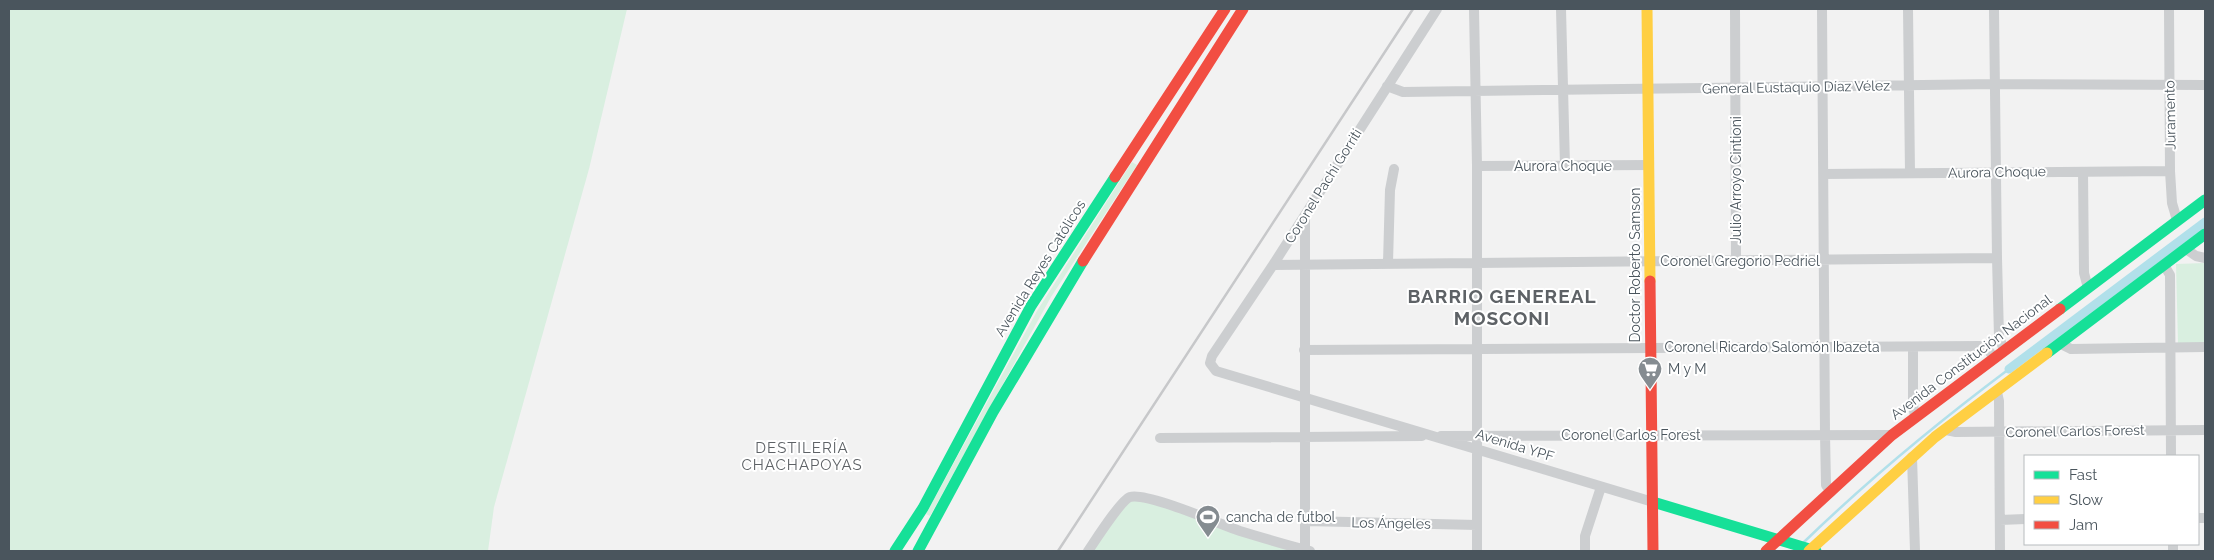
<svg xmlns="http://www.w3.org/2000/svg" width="2214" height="560" viewBox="0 0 2214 560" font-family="Raleway,sans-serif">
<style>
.green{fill:#d9efe0}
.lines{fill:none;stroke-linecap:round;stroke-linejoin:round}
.stream{stroke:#b1e0ea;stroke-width:2.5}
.canal{stroke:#b1e0ea;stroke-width:9}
.street{stroke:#ccced0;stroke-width:10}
.fast{stroke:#16e098;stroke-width:11}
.slow{stroke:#ffcf43;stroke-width:11}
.jam{stroke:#f24e42;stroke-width:11}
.rail{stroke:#c7c8ca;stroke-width:2.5}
.labels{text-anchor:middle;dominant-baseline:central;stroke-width:4;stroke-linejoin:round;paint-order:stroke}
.street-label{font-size:14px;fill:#4a555d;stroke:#fff}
.poi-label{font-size:14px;fill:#4a555d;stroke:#fff;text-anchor:start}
.neighbourhood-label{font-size:15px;letter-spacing:1px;fill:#5e6266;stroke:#fff}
.district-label{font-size:19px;font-weight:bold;letter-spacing:1px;fill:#5e6266;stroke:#fff}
</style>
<rect width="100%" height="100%" fill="#f2f2f2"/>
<path class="green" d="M 9,9 L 627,9 L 589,169 L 494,507 L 488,551 L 9,551 Z
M 1132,162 L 1137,165 L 1051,297 L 930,516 L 926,514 L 1037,311 Z
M 2205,263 L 2205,344 L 2178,344 L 2176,264 Z
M 1131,496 L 1225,526 L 1317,551 L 1088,551 Z"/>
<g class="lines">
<path class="stream" d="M 1804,542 C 1868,480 1937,423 2009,369"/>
<path class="canal" d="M 2009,369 L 2205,222"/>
<path class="street" d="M 1437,9 L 1273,265 L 1212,356 L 1210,363 L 1216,371 L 1653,502
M 1474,9 L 1477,166 L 1477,551
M 1561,9 L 1565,166
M 1735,9 L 1736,261
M 1822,9 L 1825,434 L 1826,485 L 1831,492
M 1908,9 L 1910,173
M 1994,9 L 1997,258 L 1999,337 L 2004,350
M 2169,9 L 2170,171 L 2172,203 L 2177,220
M 1387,86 L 1403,92 L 1995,84 L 2205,85
M 1477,166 L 1649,165
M 2083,172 L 2084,273 L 2088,288
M 1824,174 L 2170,171
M 2186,249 L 2196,256 L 2205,258
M 1388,263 L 1390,190 L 1394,169
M 1273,265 L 1997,258
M 2164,265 L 2170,275 L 2171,456
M 2061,344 L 2071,349 L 2205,347
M 1913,347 L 1913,404 L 1915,417
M 1304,350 L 1981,346 L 1987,348 L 1994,358
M 1997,392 L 1999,401 L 2000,551
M 1946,430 L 1956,432 L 2205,430
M 1441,436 L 1892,435
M 1160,438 L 1422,436
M 1912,457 L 1915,551
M 2198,518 L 2205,518
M 2000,520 L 2025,519
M 1306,521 L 1477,525
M 2173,544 L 2173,551
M 1305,550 L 1305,216
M 1088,551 C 1095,541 1121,500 1130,497 C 1147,492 1219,524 1240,531 C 1263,538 1286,545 1310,551
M 1585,551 L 1585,536 L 1601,487"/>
<path class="fast" d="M 2060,309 L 2205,200
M 2047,353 L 2205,234
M 1653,502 L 1816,551
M 895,551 L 923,508 L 1031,306 L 1115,177
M 918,551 L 993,412 L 1083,261"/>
<path class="slow" d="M 1647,9 L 1650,281
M 1809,551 L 1935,437 L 2047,353"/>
<path class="jam" d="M 1115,177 L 1225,9
M 1083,261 L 1243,9
M 1650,281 L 1653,551
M 1766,551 L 1892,435 L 2060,309"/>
<path class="rail" d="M 1058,551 L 1413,9"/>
</g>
<defs>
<symbol id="supermarket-pin" viewBox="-11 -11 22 30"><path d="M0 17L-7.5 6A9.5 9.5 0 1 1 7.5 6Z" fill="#858c91" stroke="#fff"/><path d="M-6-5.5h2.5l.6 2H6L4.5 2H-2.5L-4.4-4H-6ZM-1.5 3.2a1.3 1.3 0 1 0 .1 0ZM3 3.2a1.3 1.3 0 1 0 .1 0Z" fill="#fff"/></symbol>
<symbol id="stadium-pin" viewBox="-11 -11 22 30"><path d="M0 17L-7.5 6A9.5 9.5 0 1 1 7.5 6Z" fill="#858c91" stroke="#fff"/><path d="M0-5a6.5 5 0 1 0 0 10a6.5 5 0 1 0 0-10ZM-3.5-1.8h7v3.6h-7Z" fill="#fff"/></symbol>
</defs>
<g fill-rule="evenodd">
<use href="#supermarket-pin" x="1636" y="355" width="28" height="38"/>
<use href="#stadium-pin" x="1194" y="503" width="28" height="38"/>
</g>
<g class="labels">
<g class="street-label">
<text transform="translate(1796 87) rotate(-1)">General Eustaquio Díaz Vélez</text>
<text transform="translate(2170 115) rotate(-91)">Juramento</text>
<text x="1563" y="166">Aurora Choque</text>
<text transform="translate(1997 172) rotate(-1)">Aurora Choque</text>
<text transform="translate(1736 180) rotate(-90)">Julio Arroyo Cintioni</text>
<text transform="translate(1323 186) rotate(-58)">Coronel Pachi Gorriti</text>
<text x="1740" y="261">Coronel Gregorio Pedriel</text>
<text transform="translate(1635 265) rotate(-90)">Doctor Roberto Samson</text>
<text transform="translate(1040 268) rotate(-58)">Avenida Reyes Católicos</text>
<text x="1772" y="347">Coronel Ricardo Salomón Ibazeta</text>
<text transform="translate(1971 357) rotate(-37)">Avenida Constitución Nacional</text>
<text transform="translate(2075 431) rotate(-1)">Coronel Carlos Forest</text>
<text x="1631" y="435">Coronel Carlos Forest</text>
<text transform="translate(1515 445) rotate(17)">Avenida YPF</text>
<text transform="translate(1391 523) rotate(1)">Los Ángeles</text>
</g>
<g class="poi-label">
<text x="1668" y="369">M y M</text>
<text x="1226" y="517">cancha de futbol</text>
</g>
<g class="neighbourhood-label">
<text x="802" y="448">DESTILERÍA<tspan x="802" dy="17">CHACHAPOYAS</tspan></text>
</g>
<g class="district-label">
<text x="1502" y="296">BARRIO GENEREAL<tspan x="1502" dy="22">MOSCONI</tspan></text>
</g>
</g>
<rect width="2214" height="560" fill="none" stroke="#4a555d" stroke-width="20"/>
<rect x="2024" y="455" width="175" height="90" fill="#ffffff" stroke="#b7bbbe"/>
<rect x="2034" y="471" width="25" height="8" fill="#16e098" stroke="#b7bbbe"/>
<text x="2069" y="480" font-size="15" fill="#4a555d">Fast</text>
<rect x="2034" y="496" width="25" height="8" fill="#ffcf43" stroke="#b7bbbe"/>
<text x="2069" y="505" font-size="15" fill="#4a555d">Slow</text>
<rect x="2034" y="521" width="25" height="8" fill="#f24e42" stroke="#b7bbbe"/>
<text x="2069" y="530" font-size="15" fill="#4a555d">Jam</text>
</svg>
